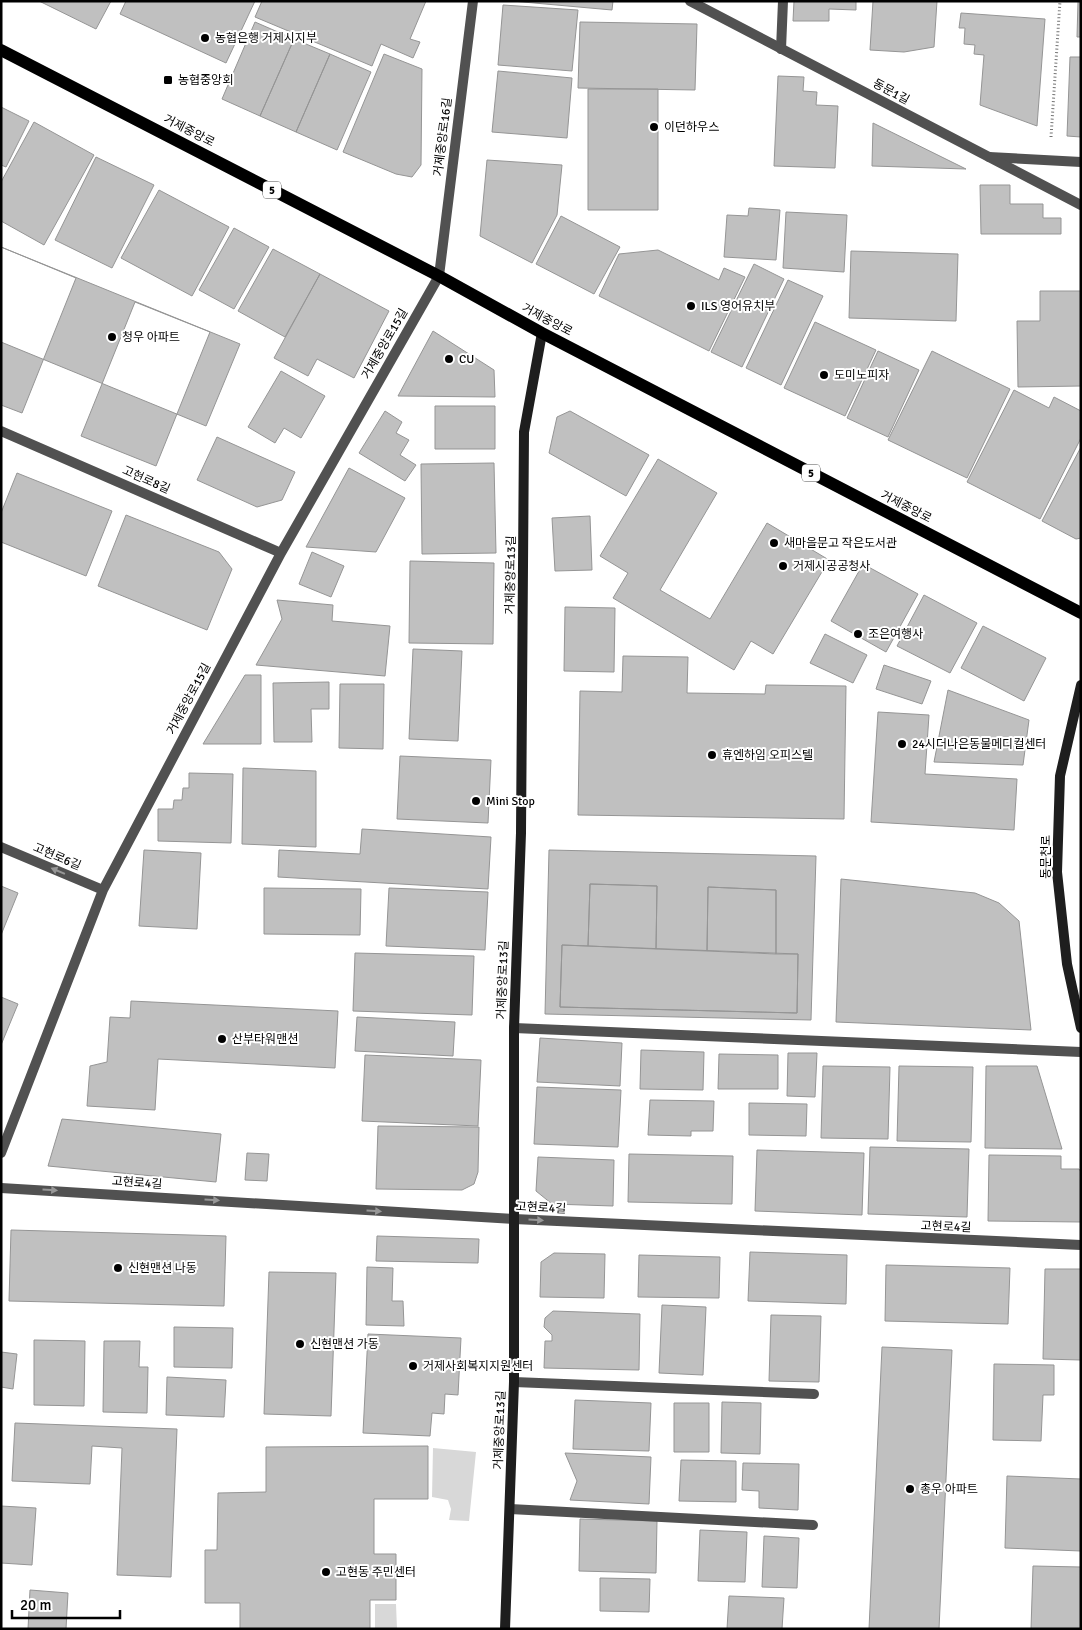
<svg xmlns="http://www.w3.org/2000/svg" width="1082" height="1630" viewBox="0 0 1082 1630" font-family="Signika,'Noto Sans KR',sans-serif">
<style>
.green{fill:#d8d8d8}
.building{fill:#c0c0c0;stroke:#959595;fill-rule:evenodd}
.lines{fill:none;stroke-linecap:round;stroke-linejoin:round}
.path{stroke:#737373;stroke-width:3;stroke-dasharray:1 2.5;stroke-linecap:butt}
.lane{stroke:#515151;stroke-width:10}
.street{stroke:#515151;stroke-width:10}
.secondary{stroke:#1e1e1e;stroke-width:10}
.primary{stroke:#000;stroke-width:12}
.oneway{fill:#979797}
.poi-dot{fill:#000;stroke:#fff;stroke-width:2}
.labels{text-anchor:middle;dominant-baseline:central;stroke-width:4;stroke-linejoin:round;paint-order:stroke}
.shield{fill:#fff;stroke:#4c4c4c;stroke-width:1}
.shield-label{font-size:11px;font-weight:bold;fill:#000}
.poi-label{font-size:12px;fill:#000;stroke:#fff;text-anchor:start}
.street-label{font-size:12px;fill:#000;stroke:#fff}
</style>
<rect width="100%" height="100%" fill="#fff"/>
<path class="green" d="M 433,1448 L 476,1452 L 469,1521 L 449,1520 L 451,1509 L 448,1500 L 432,1497 Z
M 375,1604 L 396,1604 L 397,1629 L 375,1629 Z"/>
<path class="building" d="M 39,1 L 111,1 L 96,29 Z
M 126,1 L 255,1 L 226,63 L 120,14 Z
M 262,1 L 426,1 L 410,39 L 420,42 L 413,58 L 381,44 L 372,66 L 255,17 Z
M 512,1 L 613,1 L 612,10 Z
M 794,1 L 856,1 L 856,10 L 829,9 L 829,21 L 793,21 Z
M 873,1 L 937,1 L 934,47 L 904,52 L 870,50 Z
M 1078,1 L 1081,1 L 1081,37 L 1077,37 Z
M 503,5 L 578,10 L 572,71 L 498,65 Z
M 961,13 L 1045,19 L 1037,126 L 980,105 L 984,55 L 974,54 L 975,45 L 964,44 L 965,28 L 959,28 Z
M 255,22 L 294,39 L 260,116 L 222,99 Z
M 580,22 L 697,24 L 695,90 L 578,88 Z
M 294,39 L 330,54 L 296,132 L 260,116 Z
M 330,54 L 371,72 L 337,150 L 296,132 Z
M 384,54 L 422,69 L 421,165 L 412,177 L 396,174 L 343,152 Z
M 1070,57 L 1081,57 L 1081,137 L 1067,136 Z
M 498,71 L 572,78 L 567,138 L 492,132 Z
M 778,76 L 804,77 L 803,91 L 817,92 L 816,105 L 838,106 L 835,168 L 774,166 Z
M 588,89 L 658,89 L 658,210 L 588,210 Z
M 1,107 L 29,121 L 6,167 L 1,165 Z
M 34,122 L 94,155 L 44,245 L 1,221 L 1,182 Z
M 873,123 L 966,169 L 872,166 Z
M 96,157 L 154,185 L 112,268 L 55,240 Z
M 487,160 L 562,165 L 557,215 L 532,263 L 480,236 Z
M 980,185 L 1010,185 L 1010,204 L 1043,204 L 1043,218 L 1061,218 L 1061,234 L 981,234 Z
M 159,190 L 229,227 L 192,296 L 121,258 Z
M 749,208 L 780,210 L 776,260 L 724,257 L 727,215 L 748,216 Z
M 786,212 L 847,215 L 844,272 L 783,268 Z
M 561,216 L 620,247 L 594,294 L 536,264 Z
M 234,228 L 269,247 L 234,309 L 199,290 Z
M 1,247 L 240,344 L 206,426 L 1,342 Z
M 1,247 L 76,278 L 22,413 L 1,405 Z
M 273,249 L 320,274 L 285,337 L 238,311 Z
M 658,250 L 719,280 L 724,268 L 745,277 L 709,351 L 599,296 L 619,254 Z
M 851,251 L 958,254 L 956,321 L 849,318 Z
M 754,264 L 784,279 L 742,367 L 711,352 Z
M 320,274 L 389,311 L 354,378 L 317,359 L 308,376 L 274,358 Z
M 788,280 L 823,296 L 781,385 L 746,368 Z
M 1040,291 L 1081,291 L 1081,386 L 1018,387 L 1017,321 L 1040,321 Z
M 135,302 L 210,332 L 156,466 L 81,436 Z
M 815,322 L 876,350 L 845,416 L 784,388 Z
M 433,331 L 494,370 L 495,397 L 398,396 Z
M 878,351 L 919,370 L 888,437 L 847,418 Z
M 932,351 L 1010,389 L 967,478 L 888,440 Z
M 281,371 L 325,396 L 301,438 L 284,428 L 275,443 L 248,427 Z
M 1014,390 L 1049,408 L 1054,397 L 1081,411 L 1081,438 L 1040,519 L 967,482 Z
M 435,406 L 495,406 L 495,449 L 435,449 Z
M 385,411 L 402,422 L 396,433 L 409,440 L 400,455 L 416,465 L 405,481 L 359,453 Z
M 570,411 L 649,455 L 626,496 L 549,453 L 557,417 Z
M 217,437 L 295,472 L 282,500 L 257,507 L 197,480 Z
M 1081,447 L 1081,538 L 1076,539 L 1042,521 Z
M 658,459 L 717,493 L 660,590 L 710,619 L 767,523 L 829,560 L 773,654 L 751,641 L 734,670 L 613,598 L 628,573 L 600,556 Z
M 494,463 L 496,553 L 422,554 L 421,464 Z
M 349,468 L 405,498 L 376,552 L 306,547 Z
M 17,473 L 112,511 L 86,576 L 1,542 L 1,513 Z
M 126,515 L 219,552 L 232,569 L 207,630 L 98,586 Z
M 590,516 L 592,570 L 555,571 L 552,518 Z
M 312,552 L 344,566 L 331,597 L 299,584 Z
M 410,561 L 494,563 L 493,644 L 409,643 Z
M 863,564 L 918,594 L 886,652 L 831,621 Z
M 924,595 L 977,623 L 950,673 L 897,646 Z
M 277,600 L 333,605 L 332,621 L 390,626 L 385,676 L 256,665 L 282,619 Z
M 565,607 L 615,608 L 614,672 L 564,671 Z
M 983,626 L 1046,658 L 1024,701 L 961,668 Z
M 825,634 L 867,655 L 853,683 L 810,663 Z
M 413,649 L 462,651 L 458,741 L 409,739 Z
M 623,656 L 688,657 L 687,693 L 765,694 L 766,685 L 846,686 L 844,819 L 578,815 L 580,691 L 622,692 Z
M 884,665 L 931,681 L 922,704 L 876,689 Z
M 245,675 L 261,675 L 261,744 L 203,744 Z
M 329,682 L 329,709 L 311,709 L 312,742 L 274,742 L 273,683 Z
M 340,684 L 384,684 L 383,749 L 339,748 Z
M 948,690 L 1029,720 L 1023,765 L 934,762 Z
M 878,712 L 929,715 L 925,774 L 1017,779 L 1014,830 L 871,822 Z
M 400,756 L 491,760 L 488,823 L 397,819 Z
M 243,768 L 316,771 L 316,847 L 242,844 Z
M 189,773 L 233,774 L 231,843 L 158,841 L 158,809 L 173,809 L 174,800 L 182,800 L 183,788 L 189,788 Z
M 362,829 L 491,837 L 488,889 L 278,877 L 279,850 L 360,854 Z
M 144,850 L 201,853 L 197,929 L 139,926 Z
M 549,850 L 816,856 L 811,1020 L 545,1014 ZM 590,884 L 657,886 L 656,949 L 707,951 L 708,887 L 776,890 L 776,954 L 798,954 L 797,1013 L 560,1007 L 562,945 L 588,946 Z
M 841,879 L 975,893 L 999,903 L 1019,921 L 1031,1030 L 836,1022 Z
M 590,884 L 657,886 L 656,949 L 588,946 Z
M 1,886 L 18,893 L 1,935 Z
M 708,887 L 776,890 L 776,954 L 707,951 Z
M 264,888 L 361,889 L 360,935 L 264,934 Z
M 389,888 L 488,892 L 485,950 L 386,946 Z
M 562,945 L 798,954 L 797,1013 L 560,1007 Z
M 355,953 L 474,956 L 472,1015 L 353,1011 Z
M 1,997 L 18,1004 L 1,1045 Z
M 131,1001 L 338,1011 L 335,1068 L 158,1059 L 155,1110 L 87,1106 L 90,1066 L 107,1062 L 110,1017 L 130,1018 Z
M 357,1017 L 455,1022 L 453,1056 L 355,1051 Z
M 540,1038 L 622,1043 L 620,1086 L 537,1082 Z
M 641,1050 L 704,1052 L 703,1090 L 640,1089 Z
M 788,1053 L 817,1053 L 815,1097 L 787,1096 Z
M 719,1054 L 778,1055 L 778,1089 L 718,1089 Z
M 365,1055 L 481,1060 L 478,1126 L 362,1121 Z
M 823,1066 L 890,1067 L 888,1139 L 821,1138 Z
M 899,1066 L 973,1067 L 971,1142 L 897,1141 Z
M 986,1066 L 1037,1066 L 1062,1149 L 985,1148 Z
M 537,1087 L 621,1090 L 618,1147 L 534,1144 Z
M 650,1100 L 714,1101 L 713,1131 L 691,1131 L 691,1136 L 648,1135 Z
M 749,1103 L 807,1104 L 806,1136 L 749,1135 Z
M 62,1119 L 221,1134 L 216,1182 L 48,1166 Z
M 378,1126 L 479,1127 L 478,1172 L 474,1184 L 462,1190 L 376,1189 Z
M 870,1147 L 969,1149 L 967,1217 L 868,1214 Z
M 757,1150 L 864,1153 L 862,1215 L 755,1211 Z
M 247,1153 L 269,1154 L 267,1181 L 245,1180 Z
M 629,1154 L 733,1156 L 732,1204 L 628,1202 Z
M 989,1155 L 1061,1156 L 1061,1169 L 1079,1169 L 1081,1172 L 1081,1222 L 988,1221 Z
M 538,1157 L 614,1160 L 613,1206 L 552,1204 L 536,1191 Z
M 11,1230 L 226,1236 L 224,1306 L 9,1301 Z
M 377,1236 L 479,1239 L 478,1263 L 376,1261 Z
M 750,1252 L 847,1255 L 846,1304 L 748,1301 Z
M 554,1253 L 605,1254 L 604,1298 L 540,1297 L 541,1262 Z
M 639,1255 L 720,1257 L 719,1298 L 638,1297 Z
M 886,1265 L 1010,1268 L 1008,1324 L 885,1321 Z
M 367,1267 L 393,1268 L 392,1301 L 403,1301 L 404,1326 L 366,1325 Z
M 1045,1269 L 1081,1269 L 1081,1360 L 1043,1359 Z
M 269,1272 L 336,1273 L 331,1416 L 264,1414 Z
M 662,1305 L 706,1307 L 703,1375 L 659,1373 Z
M 553,1311 L 640,1314 L 639,1370 L 544,1368 L 545,1341 L 552,1341 L 552,1335 L 544,1327 L 545,1318 Z
M 771,1315 L 821,1316 L 819,1382 L 769,1381 Z
M 174,1327 L 233,1328 L 232,1368 L 174,1367 Z
M 368,1334 L 461,1338 L 458,1395 L 445,1394 L 444,1414 L 432,1413 L 430,1436 L 363,1433 Z
M 34,1340 L 85,1341 L 84,1406 L 34,1405 Z
M 104,1341 L 140,1341 L 139,1367 L 148,1367 L 147,1413 L 103,1412 Z
M 882,1347 L 952,1350 L 939,1629 L 869,1629 Z
M 1,1352 L 17,1354 L 13,1389 L 1,1387 Z
M 994,1364 L 1054,1365 L 1054,1395 L 1043,1395 L 1041,1441 L 993,1440 Z
M 167,1377 L 226,1380 L 224,1417 L 166,1415 Z
M 575,1400 L 651,1403 L 649,1451 L 573,1449 Z
M 722,1402 L 761,1403 L 760,1454 L 721,1453 Z
M 674,1403 L 709,1403 L 709,1452 L 674,1452 Z
M 15,1423 L 177,1429 L 171,1577 L 117,1575 L 122,1448 L 92,1446 L 90,1484 L 12,1481 Z
M 428,1446 L 428,1499 L 374,1499 L 374,1554 L 396,1554 L 396,1600 L 370,1600 L 370,1629 L 240,1629 L 240,1603 L 205,1603 L 205,1550 L 217,1550 L 218,1493 L 266,1492 L 266,1447 Z
M 565,1453 L 651,1457 L 649,1504 L 570,1500 L 577,1481 Z
M 681,1460 L 736,1461 L 736,1502 L 679,1501 Z
M 743,1463 L 799,1464 L 798,1510 L 759,1508 L 759,1491 L 742,1490 Z
M 1007,1476 L 1081,1479 L 1081,1551 L 1005,1548 Z
M 1,1506 L 36,1508 L 32,1565 L 1,1563 Z
M 580,1519 L 657,1521 L 656,1573 L 579,1571 Z
M 700,1530 L 747,1532 L 745,1582 L 698,1581 Z
M 764,1536 L 799,1538 L 797,1588 L 762,1587 Z
M 1033,1566 L 1081,1567 L 1081,1629 L 1031,1629 Z
M 600,1578 L 650,1579 L 649,1612 L 600,1611 Z
M 30,1590 L 68,1593 L 66,1629 L 28,1629 Z
M 729,1596 L 784,1598 L 782,1629 L 727,1629 Z"/>
<g class="lines">
<path class="path" d="M 1051,137 L 1060,1"/>
<path class="lane" d="M 781,49 L 783,1
M 989,157 L 1081,162
M 514,1028 L 1081,1052
M 514,1382 L 814,1394
M 510,1509 L 813,1525"/>
<path class="street" d="M 690,1 L 1081,205
M 1,431 L 281,553
M 1,847 L 103,890
M 1,1153 L 103,890 L 281,553 L 439,276 L 473,1
M 1,1188 L 514,1219 L 1081,1245"/>
<path class="secondary" d="M 1081,685 L 1060,776 L 1057,872 L 1067,964 L 1081,1028
M 505,1629 L 514,1382 L 514,1028 L 521,833 L 524,432 L 542,333"/>
<path class="primary" d="M 1,50 L 439,276 L 542,333 L 1081,613"/>
</g>
<defs><path id="oneway-solid" d="M-6-.8H1V-3.2L6.5 0L1 3.2V.8H-6Z" transform="scale(1.25)"/></defs>
<g class="oneway">
<use href="#oneway-solid" transform="translate(58 871) rotate(-157)"/>
<use href="#oneway-solid" transform="translate(50 1190) rotate(4)"/>
<use href="#oneway-solid" transform="translate(212 1200) rotate(4)"/>
<use href="#oneway-solid" transform="translate(374 1211) rotate(4)"/>
<use href="#oneway-solid" transform="translate(536 1220) rotate(3)"/>
</g>
<g class="poi-dot">
<circle cx="205" cy="38" r="5"/>
<rect x="163" y="75" width="10" height="10" rx="2.5"/>
<circle cx="654" cy="127" r="5"/>
<circle cx="691" cy="306" r="5"/>
<circle cx="112" cy="337" r="5"/>
<circle cx="449" cy="359" r="5"/>
<circle cx="824" cy="375" r="5"/>
<circle cx="774" cy="543" r="5"/>
<circle cx="783" cy="566" r="5"/>
<circle cx="858" cy="634" r="5"/>
<circle cx="902" cy="744" r="5"/>
<circle cx="712" cy="755" r="5"/>
<circle cx="476" cy="801" r="5"/>
<circle cx="222" cy="1039" r="5"/>
<circle cx="118" cy="1268" r="5"/>
<circle cx="300" cy="1344" r="5"/>
<circle cx="413" cy="1366" r="5"/>
<circle cx="910" cy="1489" r="5"/>
<circle cx="326" cy="1572" r="5"/>
</g>
<g class="labels">
<g class="shield">
<rect x="263" y="181.5" width="18" height="17" rx="4"/>
<rect x="802" y="464.5" width="18" height="17" rx="4"/>
</g>
<g class="shield-label">
<text x="272" y="190">5</text>
<text x="811" y="473">5</text>
</g>
<g class="poi-label">
<text x="215" y="38">농협은행 거제시지부</text>
<text x="178" y="80">농협중앙회</text>
<text x="664" y="127">이던하우스</text>
<text x="701" y="306">ILS 영어유치부</text>
<text x="122" y="337">청우 아파트</text>
<text x="459" y="359">CU</text>
<text x="834" y="375">도미노피자</text>
<text x="784" y="543">새마을문고 작은도서관</text>
<text x="793" y="566">거제시공공청사</text>
<text x="868" y="634">조은여행사</text>
<text x="912" y="744">24시더나은동물메디컬센터</text>
<text x="722" y="755">휴엔하임 오피스텔</text>
<text x="486" y="801">Mini Stop</text>
<text x="232" y="1039">산부타워맨션</text>
<text x="128" y="1268">신현맨션 나동</text>
<text x="310" y="1344">신현맨션 가동</text>
<text x="423" y="1366">거제사회복지지원센터</text>
<text x="920" y="1489">총우 아파트</text>
<text x="336" y="1572">고현동 주민센터</text>
</g>
<g class="street-label">
<text transform="translate(891 92) rotate(28)">동문1길</text>
<text transform="translate(189 131) rotate(27)">거제중앙로</text>
<text transform="translate(443 137) rotate(-83)">거제중앙로16길</text>
<text transform="translate(547 320) rotate(28)">거제중앙로</text>
<text transform="translate(385 344) rotate(-60)">거제중앙로15길</text>
<text transform="translate(146 480) rotate(24)">고현로8길</text>
<text transform="translate(906 507) rotate(27)">거제중앙로</text>
<text transform="translate(511 575) rotate(-89)">거제중앙로13길</text>
<text transform="translate(189 699) rotate(-62)">거제중앙로15길</text>
<text transform="translate(57 857) rotate(23)">고현로6길</text>
<text transform="translate(1046 857) rotate(-90)">동문천로</text>
<text transform="translate(503 980) rotate(-88)">거제중앙로13길</text>
<text transform="translate(137 1183) rotate(4)">고현로4길</text>
<text transform="translate(541 1208) rotate(3)">고현로4길</text>
<text transform="translate(946 1227) rotate(2)">고현로4길</text>
<text transform="translate(500 1430) rotate(-88)">거제중앙로13길</text>
</g>
</g>
<rect width="1082" height="1630" fill="none" stroke="#000000" stroke-width="5"/>
<path d="M12 1610v8h108v-8" fill="none" stroke="#000000" stroke-width="2.5"/>
<text x="20" y="1610" font-size="15" fill="#000000" stroke="#ffffff" stroke-width="4" paint-order="stroke">20 m</text>
</svg>
